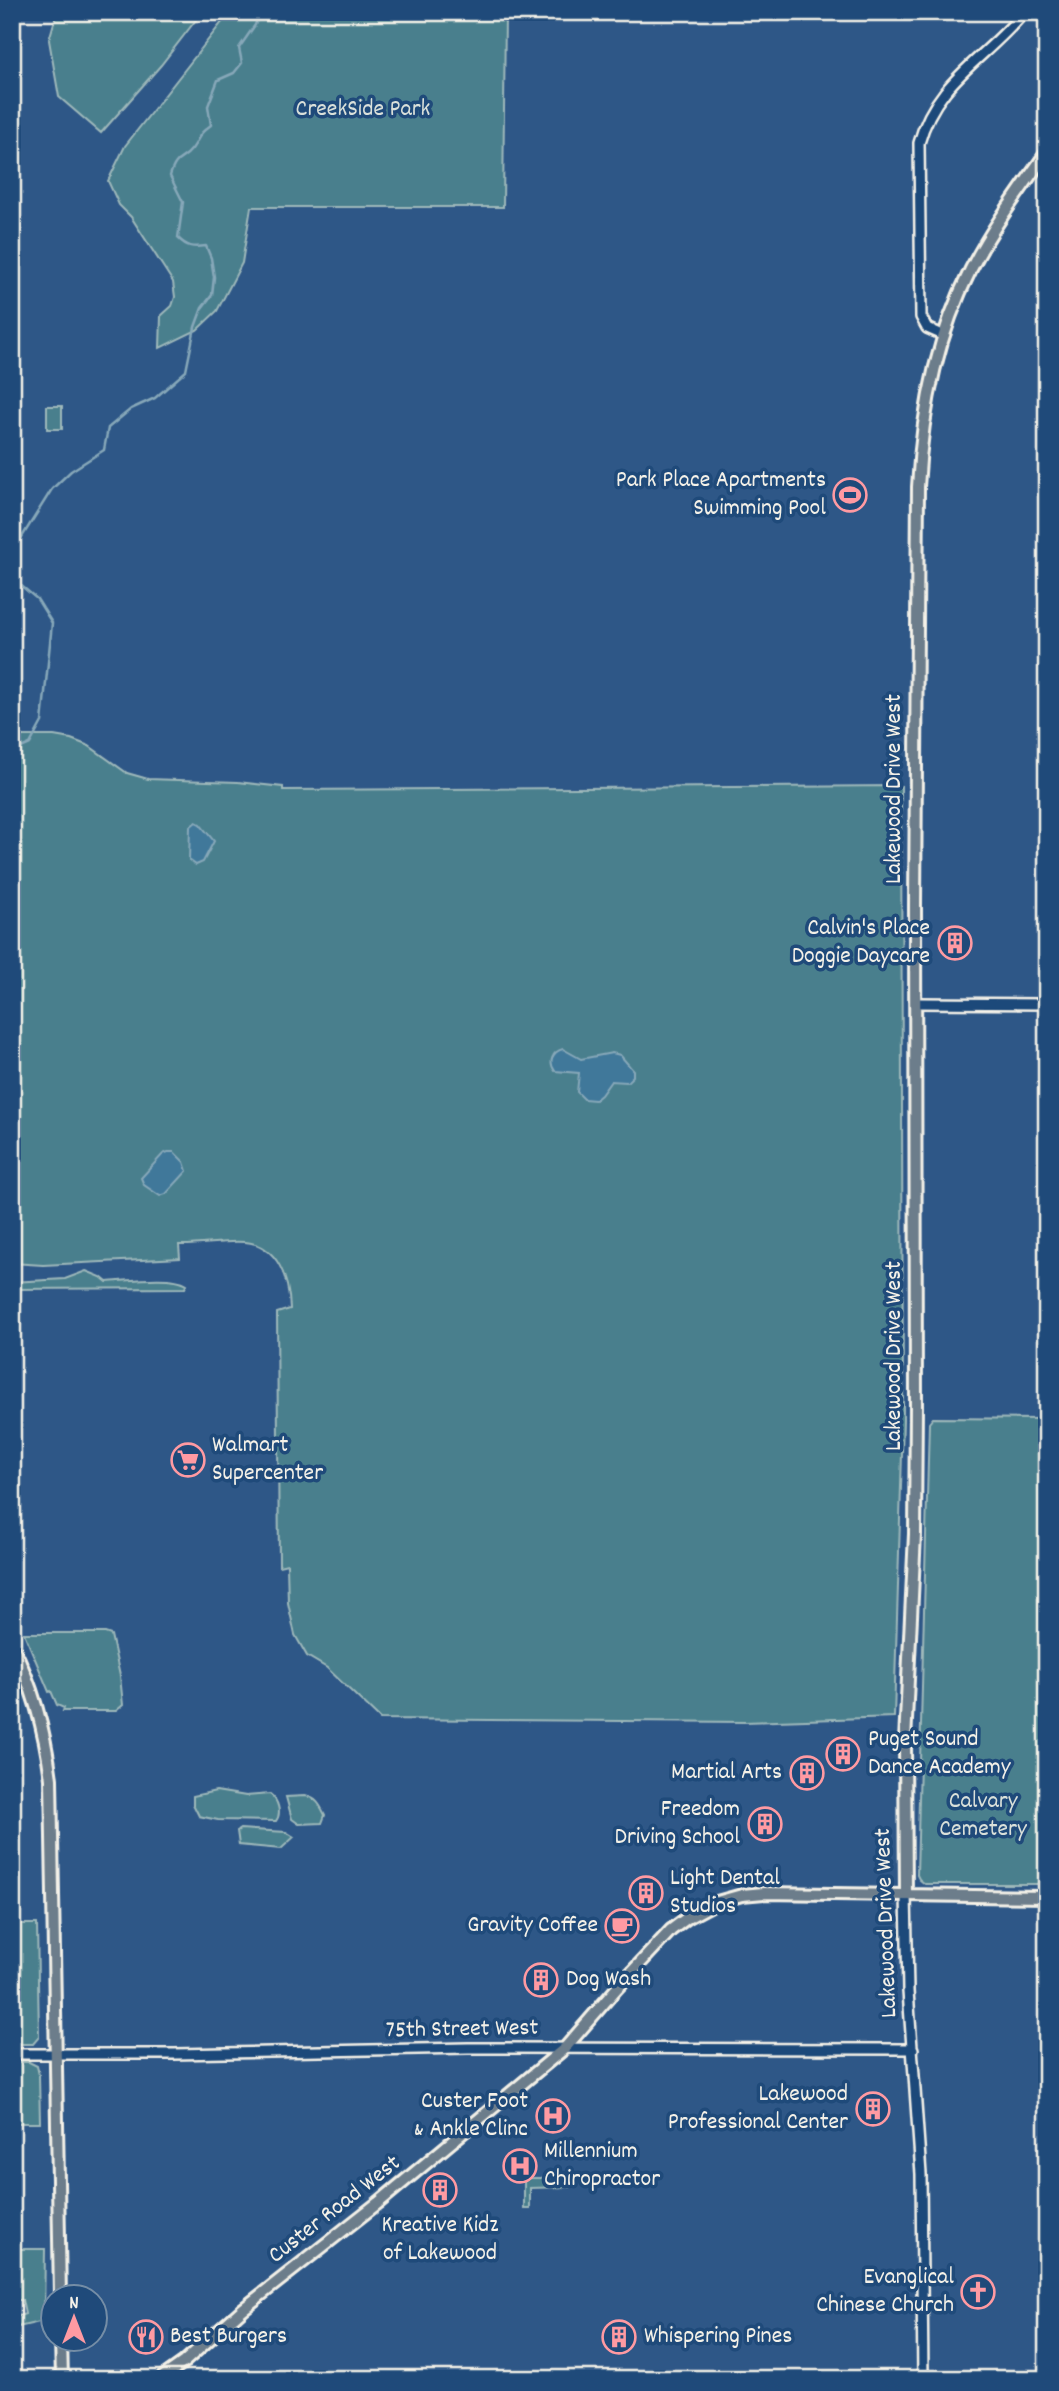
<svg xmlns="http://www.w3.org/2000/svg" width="1059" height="2391" viewBox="0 0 1059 2391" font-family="Dekko,sans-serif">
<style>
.green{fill:#497f8d;stroke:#9eb8ba;stroke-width:2}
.water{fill:#3f789a;stroke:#87a8b9;stroke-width:2}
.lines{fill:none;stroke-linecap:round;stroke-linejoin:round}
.stream{stroke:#87a8b9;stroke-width:2.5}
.secondary-casing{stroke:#f4f1e8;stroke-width:14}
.primary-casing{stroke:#f4f1e8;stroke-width:16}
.secondary{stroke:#1f4a7a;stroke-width:9}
.primary{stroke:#6c7d8b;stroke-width:10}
.labels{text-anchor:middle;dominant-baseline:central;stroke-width:7;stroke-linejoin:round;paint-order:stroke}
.park-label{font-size:24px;fill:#dae0da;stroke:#1f4a7a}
.poi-label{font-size:24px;fill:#f4f1e8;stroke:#1f4a7a;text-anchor:end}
.street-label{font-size:24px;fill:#f4f1e8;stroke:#1f4a7a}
</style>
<rect width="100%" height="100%" fill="#2e5787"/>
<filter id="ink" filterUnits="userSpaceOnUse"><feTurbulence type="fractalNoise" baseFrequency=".0143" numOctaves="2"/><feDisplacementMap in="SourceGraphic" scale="14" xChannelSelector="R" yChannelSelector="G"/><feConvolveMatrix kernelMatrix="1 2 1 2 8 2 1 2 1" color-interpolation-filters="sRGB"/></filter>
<g filter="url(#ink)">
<path class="green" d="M 57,12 L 202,12 L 161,65 L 101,133 L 59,97 L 49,40 Z
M 230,12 L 505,12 L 503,207 L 251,207 L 242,263 L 217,311 L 197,330 L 160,348 L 161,316 L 172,306 L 175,297 L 173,282 L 131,217 L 119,205 L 108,181 L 125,146 Z
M 47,406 L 62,406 L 62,429 L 47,429 Z
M 12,736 L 54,736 L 71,739 L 89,746 L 127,773 L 148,779 L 238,782 L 283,787 L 283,790 L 287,790 L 901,786 L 903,1420 L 894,1717 L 745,1722 L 380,1719 L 327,1668 L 307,1656 L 295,1635 L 288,1603 L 287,1564 L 279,1566 L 277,1313 L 290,1309 C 289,1281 279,1245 245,1242 C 224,1240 201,1246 179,1245 L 180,1258 L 43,1265 L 12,1263 Z
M 86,1271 L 101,1277 L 107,1282 C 126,1281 172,1274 187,1284 L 185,1288 L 12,1289 L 12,1282 L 65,1279 Z
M 933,1418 L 1047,1419 L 1047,1884 L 925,1884 L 919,1879 L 917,1875 L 929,1423 Z
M 24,1633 L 105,1633 L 111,1635 L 120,1676 L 123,1705 L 116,1711 L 63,1711 L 64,1708 L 57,1705 L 51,1691 L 49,1692 Z
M 216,1791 L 246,1796 L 270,1794 C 278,1800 282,1813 276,1821 L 218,1820 L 199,1816 L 193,1804 L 193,1796 Z
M 305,1796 C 317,1798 320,1805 325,1815 L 322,1823 L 299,1824 L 292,1819 L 286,1797 Z
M 240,1829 L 286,1832 L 294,1837 L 281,1849 L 239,1845 L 237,1831 Z
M 12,1924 L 37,1924 L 39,2037 L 33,2044 L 12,2044 Z
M 12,2062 L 29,2062 L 37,2066 L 39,2075 L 40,2123 L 12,2123 Z
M 524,2178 L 570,2178 L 570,2187 L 530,2188 L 530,2209 L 524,2209 Z
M 12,2249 L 45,2249 L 44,2321 L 18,2327 L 16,2317 L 25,2314 L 22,2300 L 17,2300 L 12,2283 Z"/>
<path class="water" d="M 196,822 L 200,824 L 214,841 L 203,862 L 196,865 L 189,860 L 190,827 Z
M 563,1049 L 581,1059 L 612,1053 L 620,1055 L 633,1070 L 633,1076 L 627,1082 L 611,1081 L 601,1095 L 595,1100 L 584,1099 L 577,1092 L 579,1073 L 555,1071 C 548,1062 552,1052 563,1049 Z
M 168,1152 L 174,1152 L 184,1162 L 187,1171 L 166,1194 L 160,1196 L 144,1185 L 141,1178 L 163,1154 Z"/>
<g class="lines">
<path class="stream" d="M 12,553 L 52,489 L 71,471 L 104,450 L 108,428 L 131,409 L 155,398 L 186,371 L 195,327 L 202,308 L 212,295 L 214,277 L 211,258 L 206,246 C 193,248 187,247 178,238 L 183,202 L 170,176 C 176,155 182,162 192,149 C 201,137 196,136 211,125 L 208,106 L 218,80 L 234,73 L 242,63 L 239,48 L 255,25 L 260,12
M 12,578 L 37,599 L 52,623 L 42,722 L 30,744 L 12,752"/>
<defs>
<path id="secondary" d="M 943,335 L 927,328 L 921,317 L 919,143 C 936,80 986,59 1024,12
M 916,1003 L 1047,1004
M 906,1894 L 908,1991 L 921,2174 L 923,2379
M 12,2054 L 174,2054 L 468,2048 L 913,2049"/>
<path id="primary" d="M 12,1645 C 34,1688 45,1732 51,1779 L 60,2296
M 906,1894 L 905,1741 L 915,1534 L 916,1407 L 915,906 L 918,487 C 922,411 936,337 971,269 C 992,228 1020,190 1047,152
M 61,2338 L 62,2379
M 160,2379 L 184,2362 L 243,2309 L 378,2203 L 565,2048 L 617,1988 L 671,1930 L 687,1918 L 717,1902 L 742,1895 L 764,1893 L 1047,1897"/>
</defs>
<use href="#secondary" class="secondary-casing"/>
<use href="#primary" class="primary-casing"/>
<use href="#secondary" class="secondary"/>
<use href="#primary" class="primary"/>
</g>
</g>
<defs>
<symbol id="stadium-ring" viewBox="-11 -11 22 22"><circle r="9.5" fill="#1f4a7a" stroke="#ff9aa2" stroke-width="1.5"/><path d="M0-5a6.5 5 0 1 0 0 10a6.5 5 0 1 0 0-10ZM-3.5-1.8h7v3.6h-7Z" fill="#ff9aa2"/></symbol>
<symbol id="building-ring" viewBox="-11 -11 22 22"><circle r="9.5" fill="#1f4a7a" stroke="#ff9aa2" stroke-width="1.5"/><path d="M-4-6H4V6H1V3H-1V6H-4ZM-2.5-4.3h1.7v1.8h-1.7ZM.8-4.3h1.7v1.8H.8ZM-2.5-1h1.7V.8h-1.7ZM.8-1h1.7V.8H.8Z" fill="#ff9aa2"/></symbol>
<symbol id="supermarket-ring" viewBox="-11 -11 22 22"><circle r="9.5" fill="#1f4a7a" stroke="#ff9aa2" stroke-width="1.5"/><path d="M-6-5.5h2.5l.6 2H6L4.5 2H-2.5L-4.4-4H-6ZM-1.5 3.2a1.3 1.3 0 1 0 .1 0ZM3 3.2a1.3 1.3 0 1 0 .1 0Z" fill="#ff9aa2"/></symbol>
<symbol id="cafe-ring" viewBox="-11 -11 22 22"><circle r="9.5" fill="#1f4a7a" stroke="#ff9aa2" stroke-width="1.5"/><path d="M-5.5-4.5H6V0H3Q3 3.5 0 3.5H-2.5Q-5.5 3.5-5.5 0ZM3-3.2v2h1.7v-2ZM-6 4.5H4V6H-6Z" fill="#ff9aa2"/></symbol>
<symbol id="hospital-ring" viewBox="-11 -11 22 22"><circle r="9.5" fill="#1f4a7a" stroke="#ff9aa2" stroke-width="1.5"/><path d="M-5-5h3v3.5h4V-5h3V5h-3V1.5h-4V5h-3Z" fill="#ff9aa2"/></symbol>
<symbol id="church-ring" viewBox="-11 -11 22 22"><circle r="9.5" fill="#1f4a7a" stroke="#ff9aa2" stroke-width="1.5"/><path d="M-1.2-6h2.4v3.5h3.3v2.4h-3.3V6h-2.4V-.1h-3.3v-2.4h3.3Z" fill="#ff9aa2"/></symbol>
<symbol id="restaurant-ring" viewBox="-11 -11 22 22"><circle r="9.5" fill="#1f4a7a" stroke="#ff9aa2" stroke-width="1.5"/><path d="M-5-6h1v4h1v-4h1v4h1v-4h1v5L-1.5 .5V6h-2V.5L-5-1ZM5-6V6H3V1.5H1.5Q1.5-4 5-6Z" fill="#ff9aa2"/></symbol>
</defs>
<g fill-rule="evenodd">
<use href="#stadium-ring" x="831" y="476" width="38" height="38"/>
<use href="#building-ring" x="936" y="924" width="38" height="38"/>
<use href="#supermarket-ring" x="169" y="1441" width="38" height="38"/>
<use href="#building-ring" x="824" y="1735" width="38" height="38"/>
<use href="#building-ring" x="788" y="1754" width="38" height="38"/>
<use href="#building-ring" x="746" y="1805" width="38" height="38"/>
<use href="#building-ring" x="627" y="1874" width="38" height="38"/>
<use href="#cafe-ring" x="603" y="1907" width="38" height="38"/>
<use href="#building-ring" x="522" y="1961" width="38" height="38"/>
<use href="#building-ring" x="854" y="2090" width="38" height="38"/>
<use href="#hospital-ring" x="534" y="2097" width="38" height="38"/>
<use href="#hospital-ring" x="501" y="2147" width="38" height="38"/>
<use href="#building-ring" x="421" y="2171" width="38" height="38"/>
<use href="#church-ring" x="959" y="2273" width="38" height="38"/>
<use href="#restaurant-ring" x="127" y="2318" width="38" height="38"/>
<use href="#building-ring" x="600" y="2318" width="38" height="38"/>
</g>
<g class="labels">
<g class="park-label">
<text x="363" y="110">CreekSide Park</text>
<text x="983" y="1802">Calvary<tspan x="983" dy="28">Cemetery</tspan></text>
</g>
<g class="poi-label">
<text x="826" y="481">Park Place Apartments<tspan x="826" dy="28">Swimming Pool</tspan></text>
<text x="930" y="929">Calvin's Place<tspan x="930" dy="28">Doggie Daycare</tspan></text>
<text x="212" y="1446" text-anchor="start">Walmart<tspan x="212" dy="28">Supercenter</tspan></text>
<text x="868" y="1740" text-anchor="start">Puget Sound<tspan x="868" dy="28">Dance Academy</tspan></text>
<text x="782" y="1773">Martial Arts</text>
<text x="740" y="1810">Freedom<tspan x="740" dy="28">Driving School</tspan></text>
<text x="670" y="1879" text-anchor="start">Light Dental<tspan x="670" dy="28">Studios</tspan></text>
<text x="598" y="1926">Gravity Coffee</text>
<text x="566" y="1980" text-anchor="start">Dog Wash</text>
<text x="848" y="2095">Lakewood<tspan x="848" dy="28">Professional Center</tspan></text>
<text x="528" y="2102">Custer Foot<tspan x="528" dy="28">&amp; Ankle Clinc</tspan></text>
<text x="544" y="2152" text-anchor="start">Millennium<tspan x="544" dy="28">Chiropractor</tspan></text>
<text x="440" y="2226" text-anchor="middle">Kreative Kidz<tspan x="440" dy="28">of Lakewood</tspan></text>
<text x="954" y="2278">Evanglical<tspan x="954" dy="28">Chinese Church</tspan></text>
<text x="170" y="2337" text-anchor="start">Best Burgers</text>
<text x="644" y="2337" text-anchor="start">Whispering Pines</text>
</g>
<g class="street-label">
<text transform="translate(895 789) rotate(-90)">Lakewood Drive West</text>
<text transform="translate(895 1356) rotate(-90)">Lakewood Drive West</text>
<text transform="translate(887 1923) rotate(-92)">Lakewood Drive West</text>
<text transform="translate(462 2030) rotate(-1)">75th Street West</text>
<text transform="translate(335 2210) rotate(-38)">Custer Road West</text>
</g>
</g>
<rect width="1059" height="2391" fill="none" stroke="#1f4a7a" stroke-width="42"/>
<rect x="21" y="21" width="1017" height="2349" fill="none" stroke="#f4f1e8" stroke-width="2.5" filter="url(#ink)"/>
<g transform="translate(74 2318)"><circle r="33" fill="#1f4a7a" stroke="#748da6" stroke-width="2"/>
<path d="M0-5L12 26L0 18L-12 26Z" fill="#ff9aa2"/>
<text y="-10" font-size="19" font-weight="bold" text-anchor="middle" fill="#f4f1e8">N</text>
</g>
</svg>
